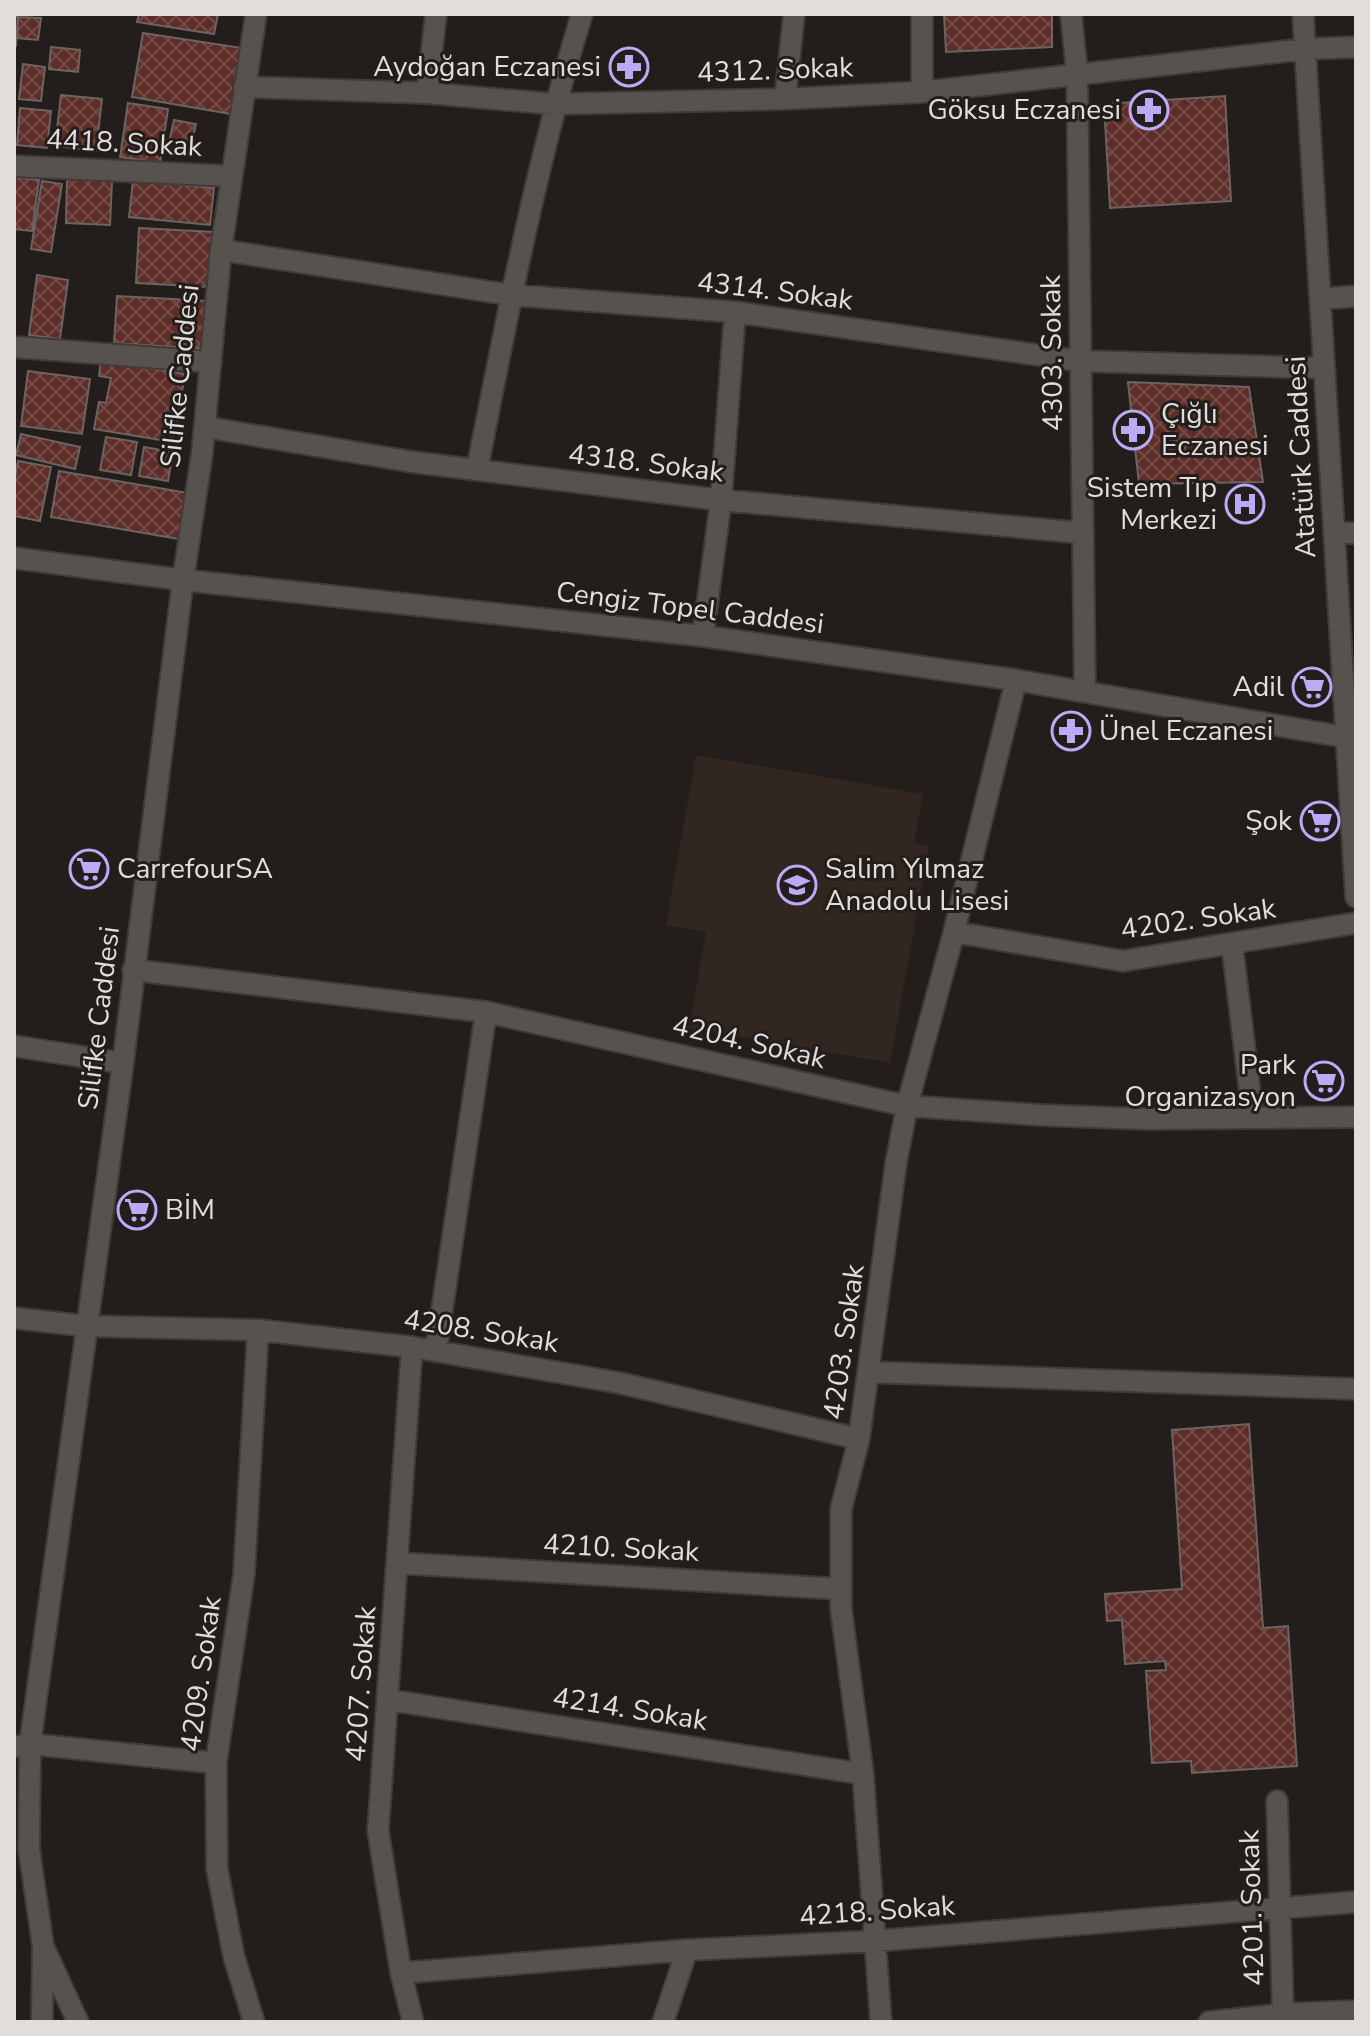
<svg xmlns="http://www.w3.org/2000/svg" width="1370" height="2036" viewBox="0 0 1370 2036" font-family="'Nunito Sans',sans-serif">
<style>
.built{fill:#312620}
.building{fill:url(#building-cross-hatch);stroke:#6b6462;stroke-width:2}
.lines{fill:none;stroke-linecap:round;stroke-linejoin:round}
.street-casing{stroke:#3f3b39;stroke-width:24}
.secondary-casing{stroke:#3f3b39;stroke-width:24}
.street{stroke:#58524f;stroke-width:20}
.secondary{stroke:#58524f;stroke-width:20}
.labels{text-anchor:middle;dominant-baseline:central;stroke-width:6;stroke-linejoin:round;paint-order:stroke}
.poi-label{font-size:28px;fill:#e1dddb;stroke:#231e1b;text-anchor:end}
.street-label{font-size:28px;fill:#e1dddb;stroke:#231e1b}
</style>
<defs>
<pattern id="building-cross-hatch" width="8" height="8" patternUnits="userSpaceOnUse" patternTransform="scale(2)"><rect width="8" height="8" fill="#5e2d28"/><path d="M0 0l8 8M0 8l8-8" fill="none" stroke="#754b47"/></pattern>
</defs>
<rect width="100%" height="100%" fill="#231e1b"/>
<path class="built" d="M 696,755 L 923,794 L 914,843 L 929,846 L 890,1063 L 689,1028 L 706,932 L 666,925 Z"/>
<path class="building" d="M 139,14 L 218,14 L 214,34 L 137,22 Z
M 944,14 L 1052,14 L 1052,47 L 946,52 Z
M 14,16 L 18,17 L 16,46 L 14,46 Z
M 18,17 L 41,18 L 38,40 L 17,38 Z
M 143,33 L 242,48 L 231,114 L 132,97 Z
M 51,47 L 80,50 L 78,72 L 49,69 Z
M 23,64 L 45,67 L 41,101 L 19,99 Z
M 61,95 L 102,99 L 96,151 L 55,146 Z
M 1225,96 L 1231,201 L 1110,208 L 1104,104 Z
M 128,103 L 168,109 L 160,163 L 120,157 Z
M 20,108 L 51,111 L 47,148 L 17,145 Z
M 174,120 L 196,124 L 192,143 L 170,138 Z
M 14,177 L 39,180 L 32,231 L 14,229 Z
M 67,179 L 112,181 L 110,225 L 66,223 Z
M 133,180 L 214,188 L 210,225 L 129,217 Z
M 42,181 L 62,184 L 51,252 L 31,249 Z
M 139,228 L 214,232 L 210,287 L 136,283 Z
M 37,275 L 68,280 L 60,339 L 29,335 Z
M 117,296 L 207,301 L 204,349 L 114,343 Z
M 101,360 L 185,374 L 173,442 L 94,429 L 99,402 L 106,403 L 111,378 L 99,376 Z
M 28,371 L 90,379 L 82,434 L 21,426 Z
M 1128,382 L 1249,387 L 1263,482 L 1139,484 Z
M 21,434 L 80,447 L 75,469 L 16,455 Z
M 106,437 L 137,442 L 131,475 L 100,470 Z
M 144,447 L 173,452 L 168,481 L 139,476 Z
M 18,461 L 51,467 L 40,521 L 14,516 L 14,483 Z
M 59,471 L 188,493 L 179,539 L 51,517 Z
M 1249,1424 L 1263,1628 L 1288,1626 L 1297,1766 L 1192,1773 L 1191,1761 L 1152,1763 L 1146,1671 L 1166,1670 L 1165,1661 L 1125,1664 L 1122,1620 L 1107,1621 L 1105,1594 L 1182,1589 L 1172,1430 Z"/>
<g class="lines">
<defs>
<path id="street" d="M 922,14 L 922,92
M 1071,14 L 1077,73 L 1085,692
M 1303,14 L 1356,897
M 244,87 L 427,93 L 554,104 L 785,99 L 922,92 L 1305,49 L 1356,47
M 427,93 L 436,14
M 785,99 L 794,14
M 14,166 L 232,176
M 221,250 L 511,295 L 735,312 L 1080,361 L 1324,368
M 1320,299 L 1356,296
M 14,347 L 211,362
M 205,427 L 413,462 L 721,500 L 1083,533
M 477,470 C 507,317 536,163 582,14
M 1334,533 L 1356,533
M 183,580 L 703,636 L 1016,680 L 1356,739
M 703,636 L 721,500 L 735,312
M 954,932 L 1123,961 L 1356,923
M 1232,944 L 1253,1118
M 133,970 L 486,1012 L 907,1106 L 1040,1115 L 1146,1119 L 1356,1117
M 14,1046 L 123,1063
M 14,1318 L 86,1326 L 258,1330 L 412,1347 L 620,1383 L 859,1439
M 412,1347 L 378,1831 L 401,1973 L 413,2022
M 436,1351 L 486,1012
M 868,1372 L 1356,1389
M 397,1563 L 841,1589
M 389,1700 L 863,1774
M 14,1747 L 30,1744 L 216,1763
M 1277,1801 L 1283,2014
M 401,1973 L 687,1950 L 875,1941 L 1356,1902
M 42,2022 L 43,1946
M 254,2022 L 234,1957 L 217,1869 L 216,1763 L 244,1574 L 258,1330
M 663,2022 L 687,1950
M 881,2022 L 863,1774 L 841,1609 L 841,1509 L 859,1439 L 896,1163 L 907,1106 L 954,932 L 1016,680
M 1209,2022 L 1283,2014 L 1356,2011"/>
<path id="secondary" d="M 14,558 L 183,580
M 78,2022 L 43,1946 L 29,1849 L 30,1744 L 123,1063 L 183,580 L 202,454 L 221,250 L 256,14"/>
</defs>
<use href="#street" class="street-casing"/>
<use href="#secondary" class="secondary-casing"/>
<use href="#street" class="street"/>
<use href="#secondary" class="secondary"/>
</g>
<defs>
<symbol id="pharmacy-ring" viewBox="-11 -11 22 22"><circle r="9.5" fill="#231e1b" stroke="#bcaaf6" stroke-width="1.5"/><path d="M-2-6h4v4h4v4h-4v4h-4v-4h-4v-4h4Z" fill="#bcaaf6"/></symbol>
<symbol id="hospital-ring" viewBox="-11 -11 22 22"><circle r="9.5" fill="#231e1b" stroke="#bcaaf6" stroke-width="1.5"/><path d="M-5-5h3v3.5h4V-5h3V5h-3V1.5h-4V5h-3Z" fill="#bcaaf6"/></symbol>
<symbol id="supermarket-ring" viewBox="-11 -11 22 22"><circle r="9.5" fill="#231e1b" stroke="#bcaaf6" stroke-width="1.5"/><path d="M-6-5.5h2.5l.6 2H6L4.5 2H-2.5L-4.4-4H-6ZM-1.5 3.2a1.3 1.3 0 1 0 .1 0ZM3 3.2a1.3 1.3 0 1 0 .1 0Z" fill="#bcaaf6"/></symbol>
<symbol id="school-ring" viewBox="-11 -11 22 22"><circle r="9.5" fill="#231e1b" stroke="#bcaaf6" stroke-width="1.5"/><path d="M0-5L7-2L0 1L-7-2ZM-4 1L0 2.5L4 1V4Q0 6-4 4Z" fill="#bcaaf6"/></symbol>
</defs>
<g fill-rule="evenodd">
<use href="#pharmacy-ring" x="607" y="45" width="44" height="44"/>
<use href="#pharmacy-ring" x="1127" y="88" width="44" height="44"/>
<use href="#pharmacy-ring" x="1111" y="408" width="44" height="44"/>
<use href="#hospital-ring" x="1223" y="482" width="44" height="44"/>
<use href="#supermarket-ring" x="1290" y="665" width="44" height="44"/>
<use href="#pharmacy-ring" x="1049" y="709" width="44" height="44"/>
<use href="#supermarket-ring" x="1298" y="799" width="44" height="44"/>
<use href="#supermarket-ring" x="67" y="847" width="44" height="44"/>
<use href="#school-ring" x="775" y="863" width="44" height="44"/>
<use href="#supermarket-ring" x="1302" y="1059" width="44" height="44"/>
<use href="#supermarket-ring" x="115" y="1188" width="44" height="44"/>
</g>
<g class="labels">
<g class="poi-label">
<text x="601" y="67">Aydoğan Eczanesi</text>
<text x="1121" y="110">Göksu Eczanesi</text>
<text x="1161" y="414" text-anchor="start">Çığlı<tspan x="1161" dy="32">Eczanesi</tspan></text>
<text x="1217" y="488">Sistem Tıp<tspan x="1217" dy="32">Merkezi</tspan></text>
<text x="1284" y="687">Adil</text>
<text x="1099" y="731" text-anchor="start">Ünel Eczanesi</text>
<text x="1292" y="821">Şok</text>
<text x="117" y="869" text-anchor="start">CarrefourSA</text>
<text x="825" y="869" text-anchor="start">Salim Yılmaz<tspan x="825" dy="32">Anadolu Lisesi</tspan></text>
<text x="1296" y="1065">Park<tspan x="1296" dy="32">Organizasyon</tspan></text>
<text x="165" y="1210" text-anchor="start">BİM</text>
</g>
<g class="street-label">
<text transform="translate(775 70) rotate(-2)">4312. Sokak</text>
<text transform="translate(124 143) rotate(3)">4418. Sokak</text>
<text transform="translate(775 291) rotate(7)">4314. Sokak</text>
<text transform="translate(1052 353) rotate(-91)">4303. Sokak</text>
<text transform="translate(180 376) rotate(-84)">Silifke Caddesi</text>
<text transform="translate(1301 457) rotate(-93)">Atatürk Caddesi</text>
<text transform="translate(646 463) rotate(7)">4318. Sokak</text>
<text transform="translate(690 608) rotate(7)">Cengiz Topel Caddesi</text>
<text transform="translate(1198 919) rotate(-8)">4202. Sokak</text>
<text transform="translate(99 1018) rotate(-83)">Silifke Caddesi</text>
<text transform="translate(749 1042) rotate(13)">4204. Sokak</text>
<text transform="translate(481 1331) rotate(9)">4208. Sokak</text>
<text transform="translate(844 1342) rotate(-82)">4203. Sokak</text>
<text transform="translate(621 1548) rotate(3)">4210. Sokak</text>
<text transform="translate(201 1674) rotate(-82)">4209. Sokak</text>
<text transform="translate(361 1684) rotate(-86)">4207. Sokak</text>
<text transform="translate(630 1709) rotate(9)">4214. Sokak</text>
<text transform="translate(1252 1908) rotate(-92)">4201. Sokak</text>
<text transform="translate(877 1911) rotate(-4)">4218. Sokak</text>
</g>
</g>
<rect width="1370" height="2036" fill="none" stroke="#e1dddb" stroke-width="32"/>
</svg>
